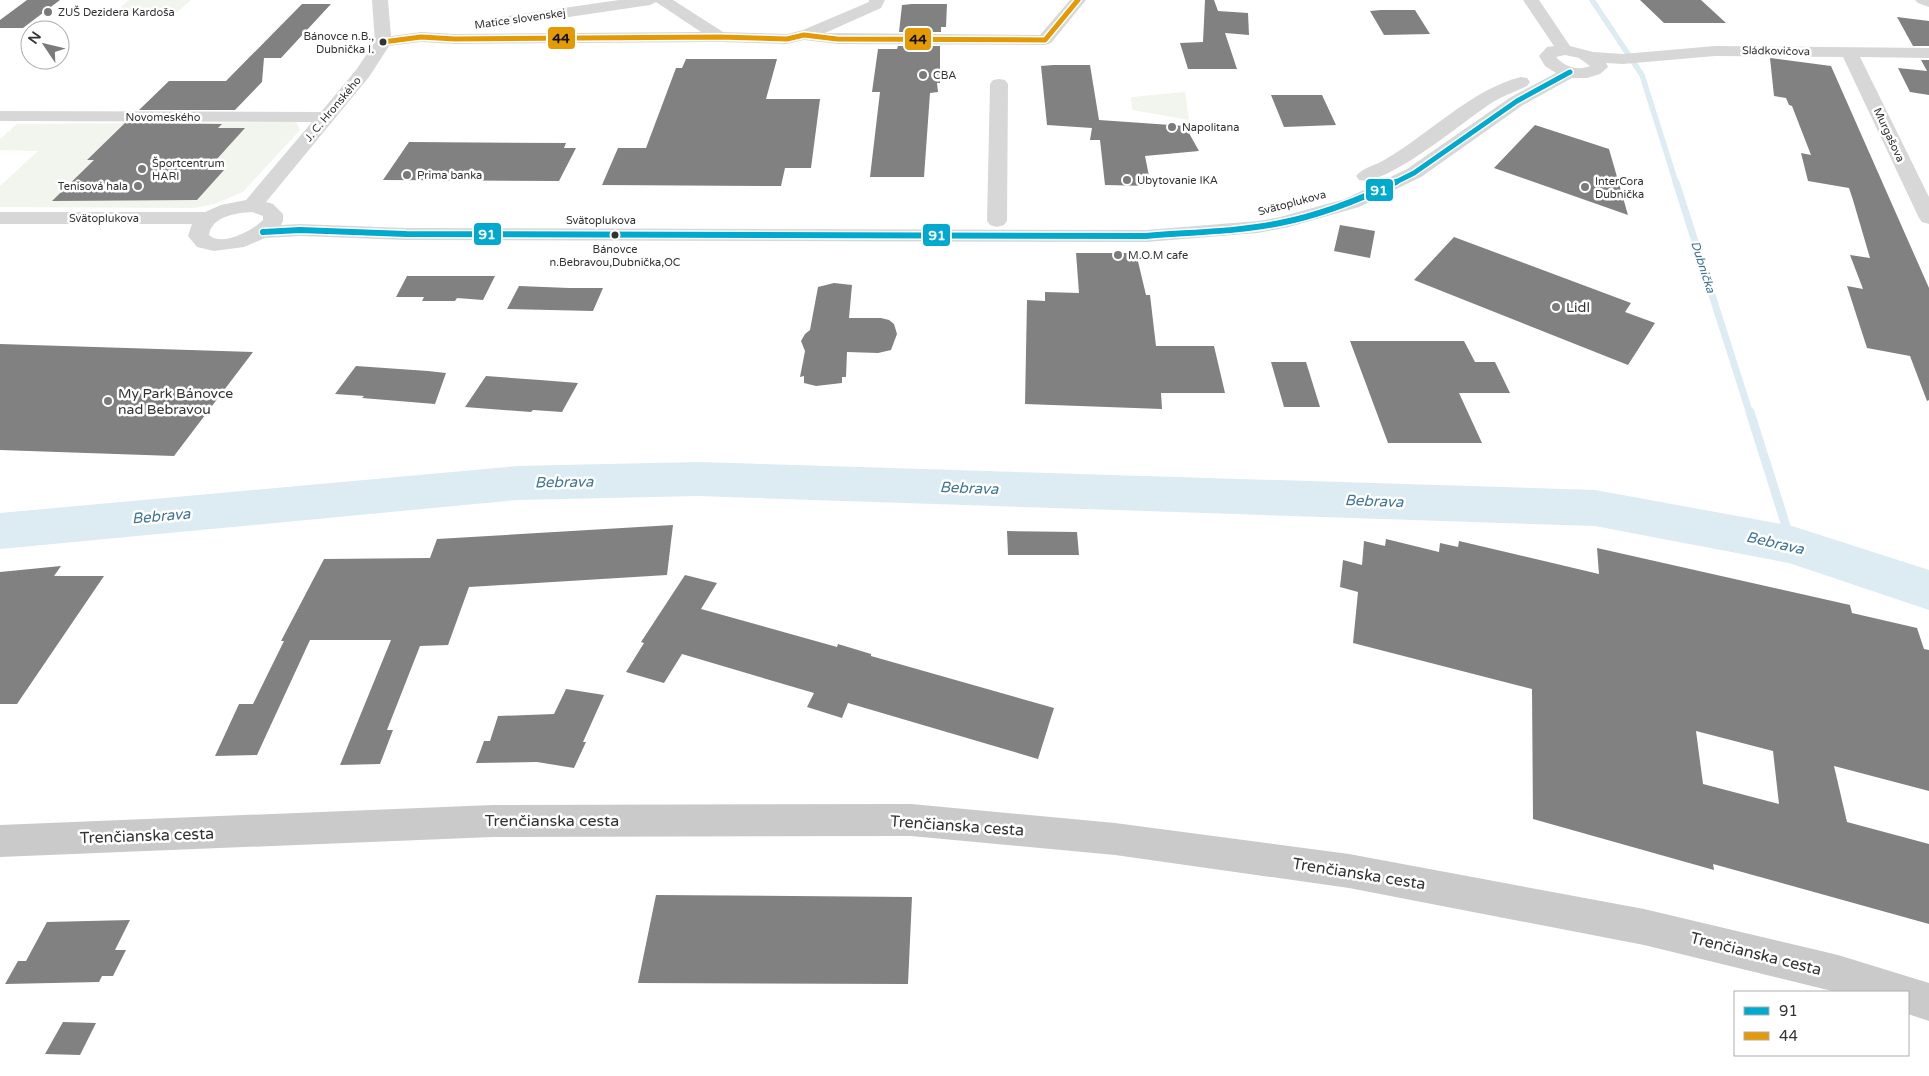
<svg xmlns="http://www.w3.org/2000/svg" width="1929" height="1076" viewBox="0 0 1929 1076" font-family="'Varela Round',sans-serif">
<style>
.green{fill:#f1f5ed}
.lines{fill:none;stroke-linecap:round;stroke-linejoin:round}
.stream-far2{stroke:#ddebf3;stroke-width:5.5}
.stream-far1{stroke:#ddebf3;stroke-width:7}
.stream{stroke:#ddebf3;stroke-width:9}
.river{fill:#ddebf3;fill-rule:evenodd}
.building{fill:#818181;fill-rule:evenodd}
.street{fill:#d7d7d7;fill-rule:evenodd}
.primary{fill:#cacaca;fill-rule:evenodd}
.bus-1-far1-casing{stroke:#fff;stroke-width:8}
.bus-1-casing{stroke:#fff;stroke-width:9}
.bus-2-casing{stroke:#fff;stroke-width:8}
.bus-1-far1{stroke:#00a9ce;stroke-width:5}
.bus-1{stroke:#00a9ce;stroke-width:6}
.bus-2{stroke:#e39a05;stroke-width:5}
.poi-dot{fill:#7a7a7a;stroke:#fff;stroke-width:2}
.bus-dot{fill:#333;stroke:#fff;stroke-width:2}
.labels{text-anchor:middle;dominant-baseline:central;stroke-width:5;stroke-linejoin:round;paint-order:stroke}
.far-poi-label{font-size:11px;fill:#333;stroke:#fff;text-anchor:start}
.far-street-label{font-size:11px;fill:#333;stroke:#fff}
.far-bus-label{font-size:11px;fill:#333;stroke:#fff;text-anchor:end}
.far-water-label{font-size:12px;font-style:italic;fill:#3f7597;stroke:#fff}
.poi-label{font-size:14px;fill:#333;stroke:#fff;text-anchor:start}
.water-label{font-size:15px;font-style:italic;fill:#3f7597;stroke:#fff}
.near-street-label{font-size:16px;fill:#333;stroke:#fff}
.line-badge{stroke:#fff;stroke-width:2}
.badge-label{font-size:14px;text-anchor:middle;font-weight:bold;fill:#fff}
.pale-badge-label{font-size:14px;text-anchor:middle;font-weight:bold;fill:#111}
</style>
<rect width="100%" height="100%" fill="#fff"/>
<path class="green" d="M 129,0 L 191,0 L 173,16 L 111,15 Z
M 1185,92 L 1189,120 L 1132,110 L 1131,97 Z
M 296,122 L 300,130 L 243,192 L 214,204 L 195,208 L 0,207 L 0,186 L 38,151 L 0,150 L 0,139 L 17,124 Z"/>
<g class="lines">
<path class="stream-far2" d="M 1592,0 L 1642,75 L 1676,183"/>
<path class="stream-far1" d="M 1676,182 L 1750,414"/>
<path class="stream" d="M 1750,412 L 1792,545"/>
<path class="river" d="M 698,462 L 1595,490 L 1792,526 L 1929,570 L 1929,610 L 1789,563 L 1595,526 L 698,496 L 517,500 L 0,549 L 0,513 L 517,466 Z"/>
</g>
<path class="building" d="M 27,0 L 60,0 L 23,28 L 0,28 L 0,20 Z
M 1205,0 L 1214,0 L 1218,11 L 1248,13 L 1249,35 L 1225,33 L 1237,69 L 1188,69 L 1180,43 L 1203,42 Z
M 1640,0 L 1701,0 L 1726,23 L 1664,23 Z
M 302,4 L 331,4 L 281,58 L 264,58 L 262,82 L 235,110 L 139,110 L 169,81 L 226,81 Z
M 912,4 L 947,4 L 946,27 L 941,27 L 941,32 L 899,32 L 902,5 Z
M 1381,10 L 1415,10 L 1430,34 L 1384,35 L 1370,11 Z
M 1897,17 L 1929,21 L 1929,46 L 1913,46 Z
M 898,46 L 940,46 L 940,83 L 937,83 L 938,92 L 930,93 L 924,177 L 870,177 L 880,92 L 872,92 L 878,49 L 897,49 Z
M 1770,58 L 1831,66 L 1929,288 L 1929,400 L 1927,401 L 1910,356 L 1867,348 L 1847,286 L 1863,289 L 1850,255 L 1870,258 L 1853,200 L 1849,188 L 1808,181 L 1801,153 L 1811,155 L 1792,106 L 1789,105 L 1786,98 L 1774,96 Z
M 686,59 L 777,59 L 766,99 L 820,99 L 811,168 L 785,168 L 781,186 L 602,185 L 618,148 L 646,148 L 676,68 L 682,68 Z
M 1921,60 L 1929,60 L 1929,95 L 1910,92 L 1898,68 L 1927,71 Z
M 1053,65 L 1090,65 L 1099,120 L 1185,126 L 1199,151 L 1145,156 L 1151,186 L 1105,185 L 1100,140 L 1090,140 L 1092,128 L 1047,125 L 1041,66 Z
M 1271,95 L 1322,95 L 1336,125 L 1284,127 Z
M 125,123 L 222,124 L 218,128 L 245,128 L 207,170 L 224,170 L 197,200 L 52,201 L 94,160 L 87,160 Z
M 1535,125 L 1609,149 L 1628,215 L 1494,168 Z
M 409,142 L 566,143 L 564,148 L 576,148 L 559,181 L 383,180 Z
M 1340,225 L 1375,231 L 1370,258 L 1334,251 Z
M 1454,237 L 1631,303 L 1625,312 L 1655,323 L 1628,365 L 1414,280 Z
M 1076,253 L 1136,253 L 1146,295 L 1150,295 L 1156,346 L 1214,346 L 1225,393 L 1161,393 L 1162,409 L 1025,404 L 1027,300 L 1045,301 L 1045,292 L 1079,293 Z
M 407,276 L 495,276 L 483,300 L 457,298 L 455,301 L 422,301 L 424,297 L 396,297 Z
M 834,283 L 852,285 L 849,318 L 881,318 L 889,320 L 894,324 L 897,334 L 891,350 L 878,353 L 847,352 L 846,377 L 842,377 L 842,383 L 816,386 L 804,383 L 804,376 L 800,377 L 805,351 L 801,341 L 805,334 L 810,330 L 818,287 Z
M 519,286 L 569,288 L 603,288 L 593,311 L 507,309 Z
M 1350,341 L 1464,341 L 1475,362 L 1495,362 L 1510,393 L 1459,393 L 1482,443 L 1388,443 Z
M 0,344 L 253,352 L 174,456 L 0,450 Z
M 1271,362 L 1306,362 L 1320,407 L 1284,407 Z
M 356,366 L 428,371 L 446,373 L 435,404 L 362,398 L 364,396 L 335,394 Z
M 486,376 L 540,380 L 578,383 L 562,412 L 533,410 L 531,412 L 465,407 Z
M 673,525 L 667,575 L 469,587 L 448,645 L 420,646 L 387,730 L 393,730 L 380,764 L 340,765 L 391,640 L 310,640 L 257,755 L 215,756 L 239,704 L 253,704 L 284,641 L 281,641 L 324,559 L 430,558 L 437,539 Z
M 1007,531 L 1077,532 L 1079,555 L 1008,555 Z
M 1386,539 L 1439,552 L 1440,543 L 1458,547 L 1459,541 L 1599,574 L 1597,548 L 1850,605 L 1852,613 L 1917,628 L 1924,649 L 1929,650 L 1929,791 L 1834,766 L 1847,822 L 1929,844 L 1929,924 L 1713,864 L 1714,870 L 1533,819 L 1532,689 L 1353,643 L 1358,592 L 1340,587 L 1343,560 L 1362,565 L 1364,541 L 1385,546 ZM 1696,731 L 1773,751 L 1779,804 L 1703,784 Z
M 61,566 L 54,576 L 104,576 L 17,704 L 0,704 L 0,572 Z
M 685,575 L 717,583 L 701,609 L 837,647 L 838,644 L 871,654 L 871,656 L 1054,708 L 1038,759 L 848,703 L 842,718 L 807,707 L 814,693 L 682,654 L 664,683 L 626,672 L 644,643 L 641,642 Z
M 566,689 L 604,695 L 583,742 L 586,742 L 574,768 L 537,762 L 476,763 L 484,741 L 490,741 L 498,716 L 554,714 Z
M 656,895 L 912,897 L 908,984 L 638,983 Z
M 130,920 L 115,950 L 126,950 L 113,976 L 102,976 L 99,982 L 5,984 L 18,961 L 26,961 L 47,922 Z
M 63,1022 L 96,1023 L 80,1055 L 45,1054 Z"/>
<g class="lines">
<path class="street" d="M 372,0 L 388,0 L 391,36 L 421,32 L 455,34 L 701,32 L 656,2 L 650,5 L 481,30 L 475,28 L 473,25 L 475,22 L 481,20 L 619,0 L 673,0 L 723,32 L 787,34 L 803,30 L 869,2 L 869,0 L 885,0 L 881,8 L 825,33 L 1040,35 L 1070,0 L 1086,0 L 1051,43 L 1045,45 L 837,44 L 804,40 L 787,44 L 719,42 L 455,44 L 421,42 L 389,46 L 369,77 L 266,202 L 273,204 L 283,214 L 283,221 L 281,225 L 300,224 L 406,228 L 1146,230 L 1258,221 L 1280,217 L 1345,199 L 1407,169 L 1511,97 L 1556,73 L 1545,66 L 1539,56 L 1547,47 L 1554,46 L 1523,0 L 1539,0 L 1570,46 L 1593,52 L 1623,54 L 1715,46 L 1929,48 L 1929,58 L 1860,57 L 1929,197 L 1929,224 L 1922,222 L 1919,218 L 1843,57 L 1715,56 L 1623,64 L 1606,63 L 1608,67 L 1600,74 L 1587,78 L 1572,78 L 1523,105 L 1421,177 L 1359,207 L 1289,227 L 1258,233 L 1146,242 L 406,240 L 300,236 L 265,238 L 244,247 L 214,251 L 197,247 L 188,236 L 192,224 L 0,224 L 0,212 L 205,212 L 221,205 L 246,200 L 312,122 L 0,121 L 0,111 L 321,112 L 356,70 L 375,42 ZM 1565,55 L 1579,58 L 1590,66 C 1578,71 1565,67 1556,57 ZM 252,212 L 263,216 L 263,220 C 252,231 222,247 209,235 C 212,216 236,213 252,212 Z
M 1915,0 L 1929,0 L 1929,7 L 1918,3 Z
M 1521,77 L 1527,78 L 1530,82 L 1527,86 C 1516,91 1503,96 1493,102 C 1466,119 1387,187 1359,180 L 1356,176 C 1363,167 1377,165 1386,159 C 1429,134 1472,89 1521,77 Z
M 999,79 L 1005,80 L 1008,84 L 1007,221 L 1004,225 L 997,227 L 990,225 L 987,221 L 990,84 L 993,80 Z"/>
<path class="primary" d="M 911,804 L 1115,823 L 1349,854 L 1644,909 L 1838,955 L 1929,983 L 1929,1021 L 1908,1014 L 1908,992 L 1836,992 L 1644,945 L 1349,888 L 1115,855 L 911,836 L 493,837 L 0,857 L 0,825 L 493,805 Z"/>
<defs>
<path id="bus-1-far1" d="M 1394,183 L 1414,173 L 1517,101 L 1570,72"/>
<path id="bus-1" d="M 263,232 L 300,230 L 406,234 L 1146,236 C 1190,232 1237,232 1280,223 C 1321,215 1359,200 1396,182"/>
<path id="bus-2" d="M 383,42 L 421,37 L 455,39 L 719,37 L 787,39 L 804,35 L 837,39 L 1045,40 L 1078,0"/>
</defs>
<use href="#bus-1-far1" class="bus-1-far1-casing"/>
<use href="#bus-1" class="bus-1-casing"/>
<use href="#bus-2" class="bus-2-casing"/>
<use href="#bus-1-far1" class="bus-1-far1"/>
<use href="#bus-1" class="bus-1"/>
<use href="#bus-2" class="bus-2"/>
</g>
<g class="poi-dot">
<circle cx="48" cy="12" r="5"/>
<circle cx="923" cy="75" r="5"/>
<circle cx="1172" cy="127" r="5"/>
<circle cx="142" cy="169" r="5"/>
<circle cx="407" cy="175" r="5"/>
<circle cx="1127" cy="180" r="5"/>
<circle cx="138" cy="186" r="5"/>
<circle cx="1585" cy="187" r="5"/>
<circle cx="1118" cy="255" r="5"/>
<circle cx="1556" cy="307" r="5"/>
<circle cx="108" cy="401" r="5"/>
</g>
<g class="bus-dot">
<circle cx="383" cy="42" r="4.5"/>
<circle cx="615" cy="235" r="4.5"/>
</g>
<g class="labels">
<g class="far-poi-label">
<text x="58" y="12">ZUŠ Dezidera Kardoša</text>
<text x="933" y="75">CBA</text>
<text x="1182" y="127">Napolitana</text>
<text x="152" y="163">Športcentrum<tspan x="152" dy="13">HARI</tspan></text>
<text x="417" y="175">Prima banka</text>
<text x="1137" y="180">Ubytovanie IKA</text>
<text x="1595" y="181">InterCora<tspan x="1595" dy="13">Dubnička</tspan></text>
<text x="128" y="186" text-anchor="end">Tenisová hala</text>
<text x="1128" y="255">M.O.M cafe</text>
</g>
<g class="far-street-label">
<text transform="translate(520 19) rotate(-8)">Matice slovenskej</text>
<text transform="translate(1776 51) rotate(1)">Sládkovičova</text>
<text transform="translate(333 109) rotate(-50)">J. C. Hronského</text>
<text x="163" y="117">Novomeského</text>
<text transform="translate(1889 135) rotate(65)">Murgašova</text>
<text transform="translate(1292 203) rotate(-15)">Svätoplukova</text>
<text x="104" y="218">Svätoplukova</text>
<text x="601" y="220">Svätoplukova</text>
</g>
<g class="far-bus-label">
<text x="374" y="36">Bánovce n.B.,<tspan x="374" dy="13">Dubnička I.</tspan></text>
<text x="615" y="249" text-anchor="middle">Bánovce<tspan x="615" dy="13">n.Bebravou,Dubnička,OC</tspan></text>
</g>
<g class="far-water-label">
<text transform="translate(1703 267) rotate(72)">Dubnička</text>
</g>
<g class="poi-label">
<text x="1566" y="307">Lidl</text>
<text x="118" y="393">My Park Bánovce<tspan x="118" dy="16">nad Bebravou</tspan></text>
</g>
<g class="water-label">
<text transform="translate(564 482) rotate(-1)">Bebrava</text>
<text transform="translate(969 488) rotate(2)">Bebrava</text>
<text transform="translate(1374 501) rotate(2)">Bebrava</text>
<text transform="translate(161 516) rotate(-5)">Bebrava</text>
<text transform="translate(1775 543) rotate(13)">Bebrava</text>
</g>
<g class="near-street-label">
<text x="552" y="821">Trenčianska cesta</text>
<text transform="translate(957 826) rotate(4)">Trenčianska cesta</text>
<text transform="translate(147 836) rotate(-2)">Trenčianska cesta</text>
<text transform="translate(1359 874) rotate(9)">Trenčianska cesta</text>
<text transform="translate(1756 954) rotate(14)">Trenčianska cesta</text>
</g>
</g>
<g class="line-badge">
<rect x="547" y="26" width="29" height="24" rx="5" fill="#e39a05"/>
<rect x="904" y="27" width="28" height="24" rx="5" fill="#e39a05"/>
<rect x="1365" y="178" width="29" height="24" rx="5" fill="#00a9ce"/>
<rect x="473" y="222" width="29" height="24" rx="5" fill="#00a9ce"/>
<rect x="922" y="223" width="29" height="24" rx="5" fill="#00a9ce"/>
</g>
<g class="badge-label">
<text x="1379" y="195">91</text>
<text x="487" y="239">91</text>
<text x="937" y="240">91</text>
</g>
<g class="pale-badge-label">
<text x="561" y="43">44</text>
<text x="918" y="44">44</text>
</g>
<rect x="1734" y="991" width="175" height="65" fill="#ffffff" stroke="#adadad"/>
<rect x="1744" y="1007" width="25" height="8" fill="#00a9ce" stroke="#adadad"/>
<text x="1779" y="1016" font-size="15" fill="#333333">91</text>
<rect x="1744" y="1032" width="25" height="8" fill="#e39a05" stroke="#adadad"/>
<text x="1779" y="1041" font-size="15" fill="#333333">44</text>
<g transform="translate(45 45) rotate(305)"><circle r="24" fill="#ffffff" stroke="#adadad"/>
<path d="M0-4L9 19L0 12L-9 19Z" fill="#7a7a7a"/>
<text y="-8" font-size="14" font-weight="bold" text-anchor="middle" fill="#333333">N</text>
</g>
</svg>
